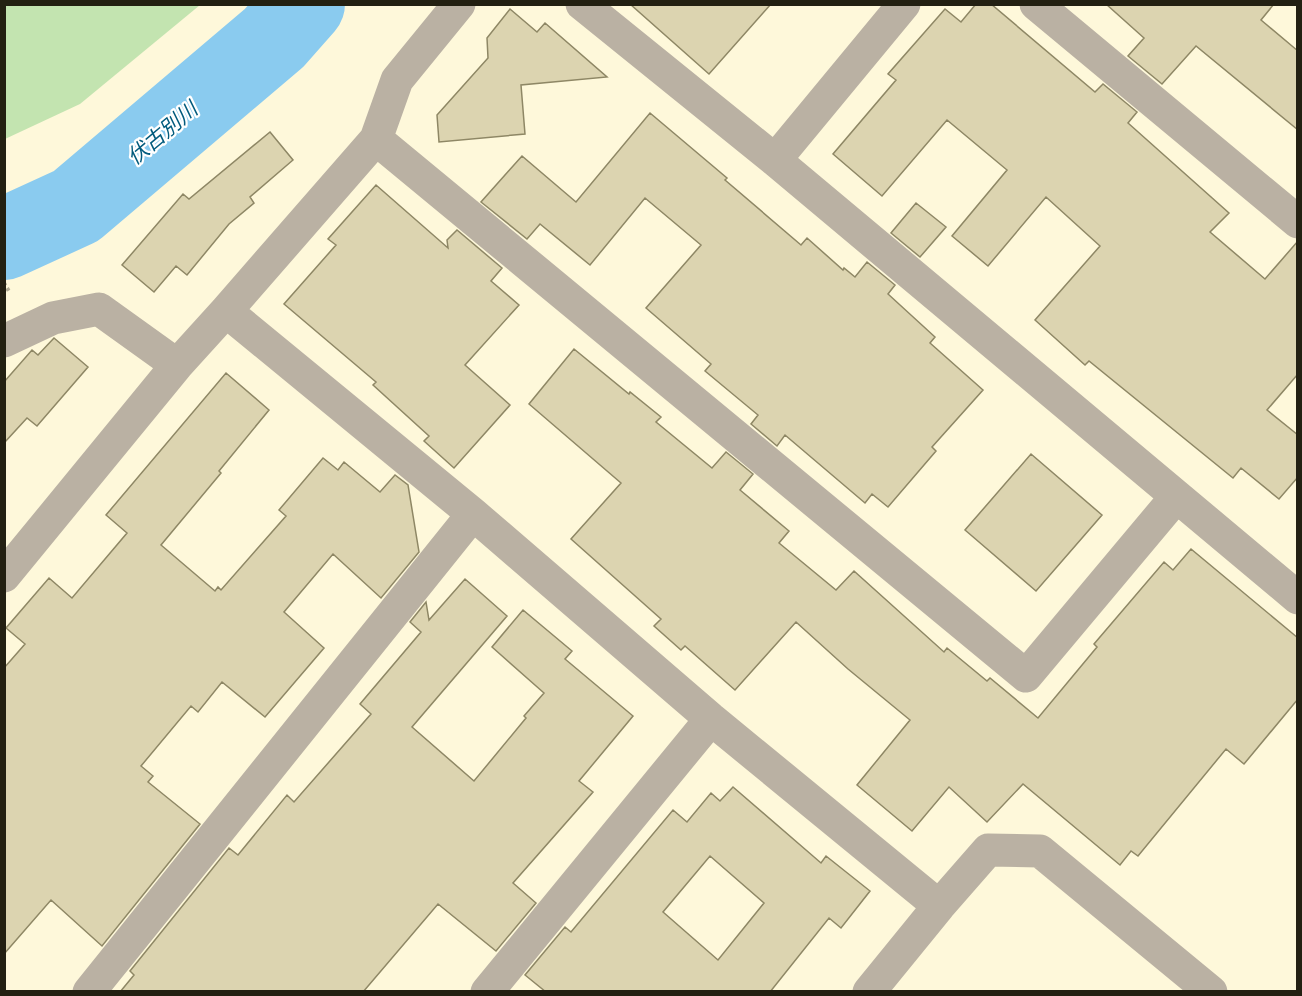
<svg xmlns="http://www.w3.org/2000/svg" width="1302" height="996" viewBox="0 0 1302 996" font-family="Arial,'Noto Sans JP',sans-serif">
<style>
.green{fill:#c3e4b0}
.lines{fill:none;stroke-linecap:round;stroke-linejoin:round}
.river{stroke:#8acbef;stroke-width:82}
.building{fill:#dcd4b0;stroke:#8e8765;stroke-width:1.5;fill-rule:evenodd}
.path{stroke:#b1ac94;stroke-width:4;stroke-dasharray:3 3;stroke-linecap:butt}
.minor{stroke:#bab1a3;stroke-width:33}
.labels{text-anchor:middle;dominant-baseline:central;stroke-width:4.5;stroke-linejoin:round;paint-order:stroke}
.water-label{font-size:21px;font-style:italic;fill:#025b7d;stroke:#fff}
</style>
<rect width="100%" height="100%" fill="#fef8da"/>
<path class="green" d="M 4,5 L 5,4 L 200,5 L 80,104 L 5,139 Z"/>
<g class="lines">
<path class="river" d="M 4,239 L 76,206 L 274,38 L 304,4"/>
</g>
<path class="building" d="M 630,4 L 771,4 L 709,74 Z
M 976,4 L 991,4 L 1095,92 L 1103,84 L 1137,112 L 1128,123 L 1229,213 L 1210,232 L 1265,279 L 1298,241 L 1298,374 L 1267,410 L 1298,435 L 1298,477 L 1279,499 L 1241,468 L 1233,478 L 1089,361 L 1085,365 L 1035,320 L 1100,246 L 1046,197 L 988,266 L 952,236 L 1007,170 L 947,120 L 882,196 L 833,154 L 896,80 L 888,74 L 945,9 L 961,22 Z
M 1106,4 L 1274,4 L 1261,20 L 1298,51 L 1298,130 L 1196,46 L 1162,84 L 1128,56 L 1144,38 Z
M 510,9 L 537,32 L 545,23 L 607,77 L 521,85 L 525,134 L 439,142 L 437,115 L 488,58 L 487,38 Z
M 650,113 L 727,178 L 725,180 L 801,245 L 807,238 L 843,270 L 844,268 L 855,277 L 867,262 L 895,285 L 888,294 L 935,337 L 930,343 L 983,390 L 932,447 L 936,451 L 888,507 L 872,494 L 865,503 L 785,435 L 777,446 L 751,424 L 758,415 L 705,371 L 711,364 L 646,308 L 701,245 L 645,198 L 590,265 L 540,224 L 527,239 L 481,202 L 522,156 L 576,202 Z
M 270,132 L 293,160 L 250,197 L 254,203 L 229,224 L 187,275 L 176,266 L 154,292 L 122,265 L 183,194 L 189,199 Z
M 376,185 L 448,248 L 447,240 L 457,230 L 502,268 L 491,281 L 519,305 L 465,365 L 510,405 L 454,468 L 424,441 L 429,436 L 373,385 L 376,382 L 284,304 L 336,245 L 328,239 Z
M 916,203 L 946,227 L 920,257 L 891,233 Z
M 54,338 L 88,367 L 37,426 L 27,418 L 4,443 L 4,382 L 32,350 L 38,355 Z
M 574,349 L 629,394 L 630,392 L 661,417 L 656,422 L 712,468 L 726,452 L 753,474 L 740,490 L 789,531 L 779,543 L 836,590 L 854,571 L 944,652 L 947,648 L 987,681 L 990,678 L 1038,718 L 1097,647 L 1094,644 L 1164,562 L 1173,570 L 1191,549 L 1298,638 L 1298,699 L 1244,764 L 1226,749 L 1138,856 L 1131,851 L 1120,865 L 1023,784 L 987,822 L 949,787 L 912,831 L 857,785 L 910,720 L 848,669 L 796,622 L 735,690 L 685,646 L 681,650 L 654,626 L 661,619 L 571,539 L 621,483 L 529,404 Z
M 226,373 L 269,410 L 219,471 L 221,473 L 161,545 L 215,591 L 218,587 L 221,590 L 286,516 L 279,510 L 323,458 L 338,470 L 344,462 L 380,492 L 395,475 L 408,485 L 419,552 L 381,598 L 333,554 L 284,612 L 324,648 L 265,717 L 222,682 L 198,712 L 191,706 L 141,766 L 153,776 L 148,782 L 200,824 L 102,946 L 51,900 L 4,954 L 4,668 L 25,644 L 6,628 L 49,578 L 72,598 L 127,533 L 106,515 Z
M 1031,454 L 1102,515 L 1036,591 L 965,530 Z
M 465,579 L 507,616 L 412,727 L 474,781 L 526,718 L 524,716 L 544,693 L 492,647 L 523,610 L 572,651 L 565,659 L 633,716 L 579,781 L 593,792 L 513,883 L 536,903 L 496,951 L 438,904 L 363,992 L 120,992 L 134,975 L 130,971 L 229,848 L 238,855 L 287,795 L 294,802 L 371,714 L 360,704 L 421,632 L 410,622 L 426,602 L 429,620 Z
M 733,787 L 821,863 L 826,856 L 870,891 L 841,928 L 829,918 L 770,992 L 546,992 L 525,975 L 565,927 L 571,932 L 673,810 L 687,822 L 711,793 L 720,801 ZM 710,856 L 764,903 L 718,960 L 663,912 Z"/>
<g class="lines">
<path class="path" d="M 4,283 L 10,293"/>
<path class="minor" d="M 582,4 L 775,160 L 1298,598
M 1036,4 L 1298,222
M 376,139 L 1026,676 L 1176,497
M 775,160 L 904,4
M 226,311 L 473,514 L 711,719 L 939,906
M 4,341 L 53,318 L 99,309 L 177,365
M 4,576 L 177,365 L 226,311 L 376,139 L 397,80 L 459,4
M 89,992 L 473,514
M 487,992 L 711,719
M 869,992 L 939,906 L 988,850 L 1040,851 L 1211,992"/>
</g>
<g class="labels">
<g class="water-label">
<text transform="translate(162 133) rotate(-40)">伏古別川</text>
</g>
</g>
<rect width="1302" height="996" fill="none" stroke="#232012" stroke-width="12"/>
</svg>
